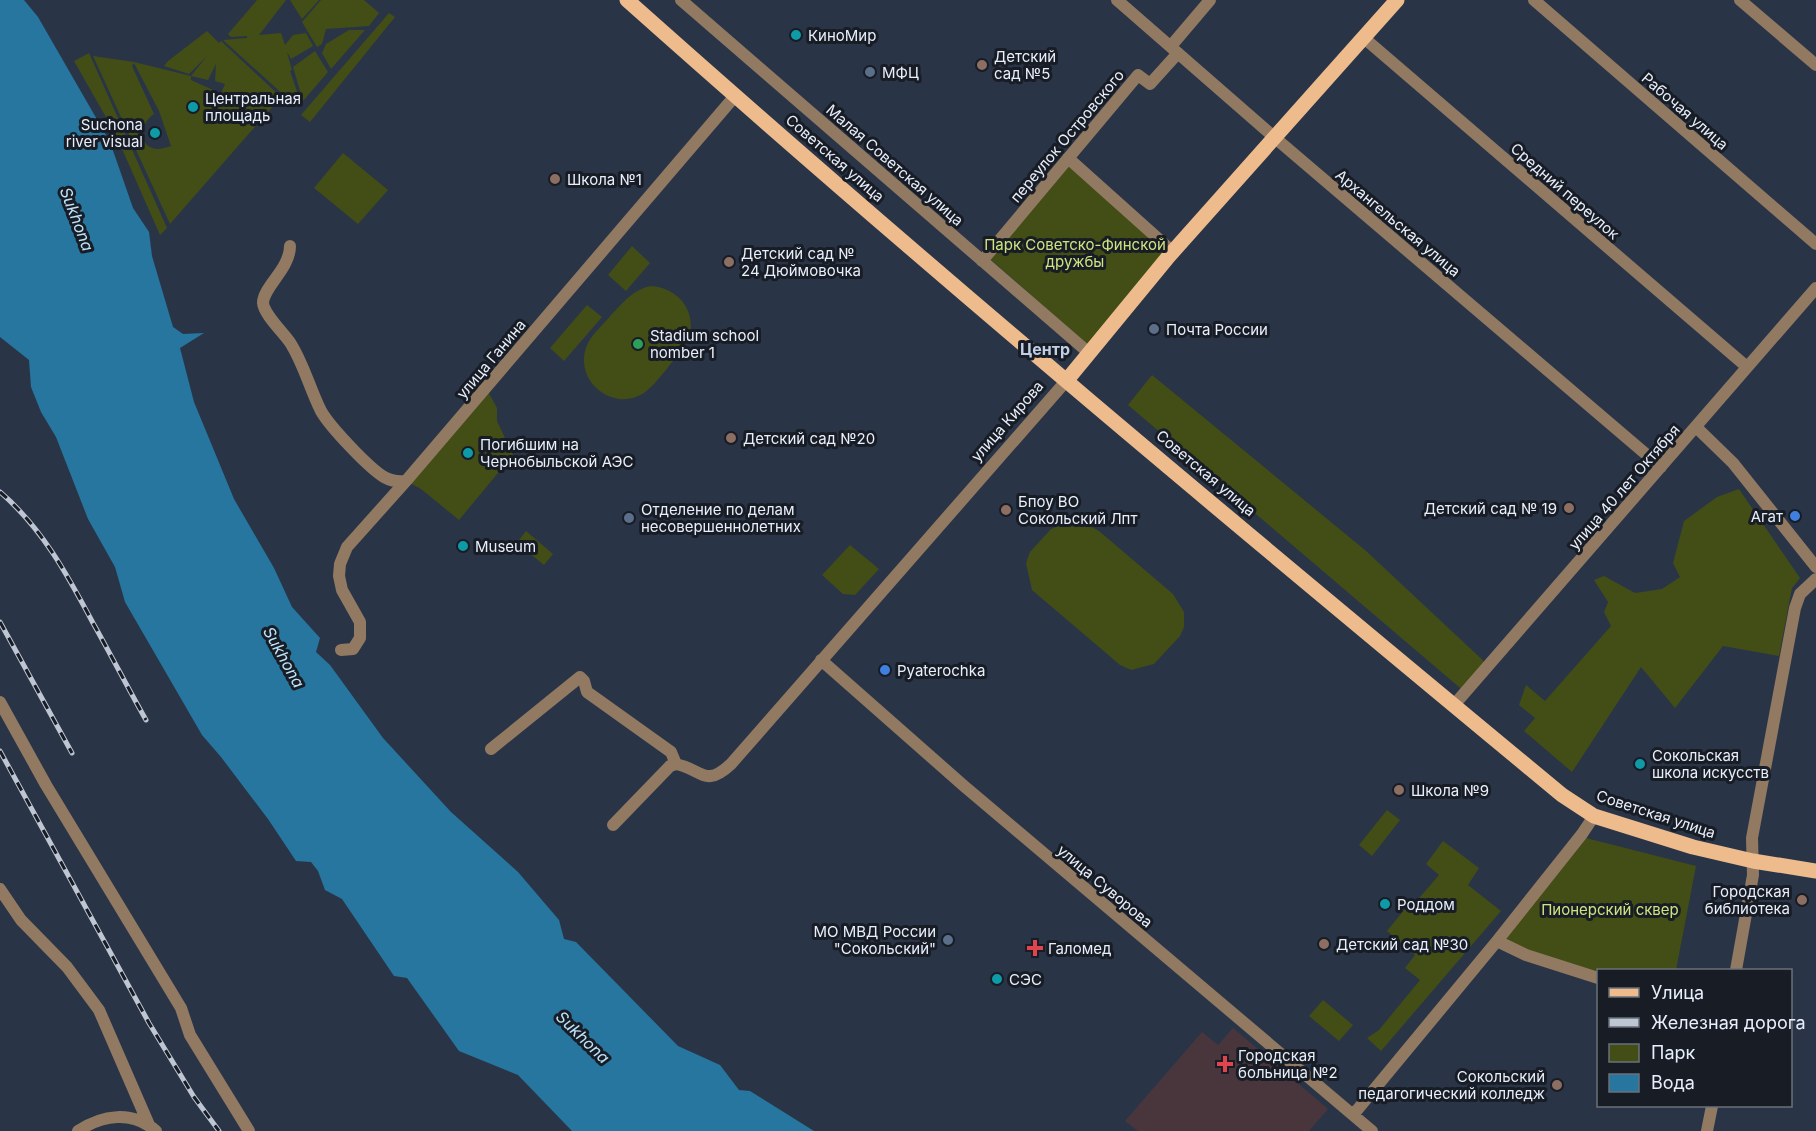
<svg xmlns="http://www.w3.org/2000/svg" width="1816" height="1131" viewBox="0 0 1816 1131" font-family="Inter,sans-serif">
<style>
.medical{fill:#49363c}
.green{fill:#434d16;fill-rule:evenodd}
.water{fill:#26769f}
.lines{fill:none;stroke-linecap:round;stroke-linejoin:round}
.minor{stroke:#917962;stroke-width:12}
.major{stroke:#eebb8d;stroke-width:15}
.rail-casing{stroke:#bec6d3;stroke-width:5}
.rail{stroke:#171c25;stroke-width:3;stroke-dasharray:9;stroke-linecap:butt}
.culture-dot{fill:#0f9aa8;stroke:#171c25;stroke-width:2}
.education-dot{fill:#8d6e63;stroke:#171c25;stroke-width:2}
.service-dot{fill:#5c6f8a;stroke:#171c25;stroke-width:2}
.leisure-dot{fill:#2e9e5b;stroke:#171c25;stroke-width:2}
.shop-dot{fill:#3f7fe0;stroke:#171c25;stroke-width:2}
.health-dot{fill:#e0444e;stroke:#171c25;stroke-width:2}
.labels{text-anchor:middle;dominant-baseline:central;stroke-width:6;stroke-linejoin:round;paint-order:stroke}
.poi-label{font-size:15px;fill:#e8effb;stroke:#171c25;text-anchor:start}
.street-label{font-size:15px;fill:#e8effb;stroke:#171c25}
.park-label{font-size:15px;fill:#cfe47f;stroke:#171c25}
.water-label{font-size:16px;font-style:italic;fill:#bee4fc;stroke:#171c25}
.neighbourhood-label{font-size:16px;font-weight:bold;fill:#c0cfe6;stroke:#171c25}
</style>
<rect width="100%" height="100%" fill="#293547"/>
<path class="medical" d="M 1233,1028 L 1328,1109 L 1309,1131 L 1138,1131 L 1125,1121 L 1202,1032 L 1218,1045 Z"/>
<path class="green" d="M 257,0 L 286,0 L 259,35 L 281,33 L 285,45 L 293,35 L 306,33 L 313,46 L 291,59 L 287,52 L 292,70 L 290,71 L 301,103 L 297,107 L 223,40 L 247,38 L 247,36 L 231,37 L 228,34 Z
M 290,0 L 319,0 L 302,19 Z
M 321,0 L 364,0 L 379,13 L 369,26 L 326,29 L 322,44 L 317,47 L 302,22 Z
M 389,13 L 395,17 L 310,122 L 301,115 Z
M 349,30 L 365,30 L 331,69 L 322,53 L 326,44 Z
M 207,31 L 219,43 L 221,41 L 281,97 L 170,224 L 93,56 L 134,62 L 191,76 L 207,56 L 189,74 L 164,66 L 168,61 ZM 134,63 L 159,111 L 171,146 C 167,147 161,149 156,149 C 136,146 141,122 154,114 L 132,66 ZM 216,64 L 215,81 L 225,84 L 215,107 L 215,89 L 213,90 L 191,80 L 191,76 L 208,80 Z
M 315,51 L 328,72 L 303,101 L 293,67 Z
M 89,53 L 167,228 L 160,235 L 115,133 L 74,61 Z
M 343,153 L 388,190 L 358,224 L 314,188 Z
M 1070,163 L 1166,252 L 1089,346 L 989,258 Z
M 632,246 L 650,263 L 626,291 L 608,275 Z
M 651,286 C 682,288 700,317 686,345 C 675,357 657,384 644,393 C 611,414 571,378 588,343 C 593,333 604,324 611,315 C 624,302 632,290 651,286 Z
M 587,305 L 602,317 L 564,361 L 550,348 Z
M 1152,375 L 1365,550 L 1489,666 L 1466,693 L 1128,405 Z
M 486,388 L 497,408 L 497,421 L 513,455 L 459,520 L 421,489 L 406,481 Z
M 1739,489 L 1800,578 L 1792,588 L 1779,656 L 1723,646 L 1675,708 L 1641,667 L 1572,772 L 1524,731 L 1535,718 L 1519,705 L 1526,685 L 1545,701 L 1611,626 L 1604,612 L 1608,602 L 1594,580 L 1604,576 L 1635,593 L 1662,589 L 1680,577 L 1673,563 L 1684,521 L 1717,497 Z
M 1069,522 L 1086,524 L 1099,531 L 1173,594 L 1184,612 L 1184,627 L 1180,636 L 1154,664 L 1131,670 L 1120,665 L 1032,590 L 1026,563 L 1030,552 L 1051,529 Z
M 526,531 L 553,554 L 544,565 L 517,543 Z
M 850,545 L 879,569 L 855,595 L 843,594 L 822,575 Z
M 1387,810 L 1400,820 L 1372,856 L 1359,845 Z
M 1586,838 L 1696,866 L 1676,970 L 1598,970 L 1598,975 L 1527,952 L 1504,939 Z
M 1443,841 L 1479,868 L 1468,885 L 1501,911 L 1381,1051 L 1367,1038 L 1379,1030 L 1420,980 L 1405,968 L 1415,955 L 1387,931 L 1405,909 L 1408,911 L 1439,875 L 1426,864 Z
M 1323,1000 L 1353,1025 L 1339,1041 L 1309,1016 Z"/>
<path class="water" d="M 0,0 L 24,0 L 38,17 L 110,142 L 133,208 L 149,232 L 152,256 L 173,327 L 183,334 L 204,333 L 180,348 L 194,402 L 234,499 L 274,568 L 292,607 L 320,638 L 316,652 L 330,665 L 383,738 L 451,812 L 518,872 L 559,920 L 564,939 L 576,942 L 678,1046 L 720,1065 L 739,1090 L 750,1091 L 814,1131 L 572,1131 L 518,1075 L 459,1051 L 407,978 L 394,976 L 342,899 L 325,890 L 318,871 L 311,862 L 296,861 L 268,819 L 221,757 L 202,735 L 125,602 L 115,567 L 88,519 L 56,437 L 41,412 L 31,387 L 29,360 L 0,337 Z"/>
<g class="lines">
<path class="minor" d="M 681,0 L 1089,353
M 1117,0 L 1274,137 L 1661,467
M 1534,0 L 1816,244
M 1740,0 L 1816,65
M 1364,38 L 1747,367
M 1171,46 L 1210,0
M 1068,158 L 1173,252
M 290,246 C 290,269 263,287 263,303 C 264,315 285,334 291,344 C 304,365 310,389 321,411 C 330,427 369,468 384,477 C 391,481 398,482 406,481
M 982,261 L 1138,75 L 1150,84 L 1178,53
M 1696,427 L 1733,463 L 1816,567
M 341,650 L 353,649 L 360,638 L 360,622 L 342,590 L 339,576 L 340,564 L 347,547 L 406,481 L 735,96
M 821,660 L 964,786 L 1372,1131
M 0,702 L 46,785 L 181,1008 L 190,1035 L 249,1131
M 1454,705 L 1816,288
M 491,749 L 580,677 L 584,681 L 587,692 L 671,752 L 676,764
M 676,764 C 703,770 705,788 731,764 L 1067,380
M 613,825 L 670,766 L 676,764
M 0,889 L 21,920 L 67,967 L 99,1010 L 149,1125
M 1497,941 L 1526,955 L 1598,978
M 1736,970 L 1753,875 L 1752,838 L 1795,608 L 1800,594 L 1816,579
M 1353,1115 L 1497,941 L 1582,834 L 1594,816
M 78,1131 C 102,1115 132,1110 156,1131
M 1707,1131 L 1712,1106"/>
<path class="major" d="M 627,0 C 932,272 1247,534 1562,795 L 1594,816 L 1693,847 L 1753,861 L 1816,871
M 1067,380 L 1169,256 L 1397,0"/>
<defs>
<path id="rail" d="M 0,492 C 42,528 67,574 93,623 C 111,655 128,688 146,720
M 0,622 L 72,753
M 0,751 L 149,1023 L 194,1097 L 219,1131"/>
</defs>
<use href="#rail" class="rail-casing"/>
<use href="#rail" class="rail"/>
</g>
<g class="culture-dot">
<circle cx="796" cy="35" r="6"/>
<circle cx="193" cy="107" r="6"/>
<circle cx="155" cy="133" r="6"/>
<circle cx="468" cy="453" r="6"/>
<circle cx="463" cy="546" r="6"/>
<circle cx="1640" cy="764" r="6"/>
<circle cx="1385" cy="904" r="6"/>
<circle cx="997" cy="979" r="6"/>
</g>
<g class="education-dot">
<circle cx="982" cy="65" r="6"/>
<circle cx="555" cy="179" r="6"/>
<circle cx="729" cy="262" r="6"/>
<circle cx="731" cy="438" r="6"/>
<circle cx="1569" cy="508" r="6"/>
<circle cx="1006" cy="510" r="6"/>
<circle cx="1399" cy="790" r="6"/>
<circle cx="1802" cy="900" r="6"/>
<circle cx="1324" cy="944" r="6"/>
<circle cx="1557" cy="1085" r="6"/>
</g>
<g class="service-dot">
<circle cx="870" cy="72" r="6"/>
<circle cx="1154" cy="329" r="6"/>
<circle cx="629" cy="518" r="6"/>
<circle cx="948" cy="940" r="6"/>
</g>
<circle class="leisure-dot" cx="638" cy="344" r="6"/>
<g class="shop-dot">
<circle cx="1795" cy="516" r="6"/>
<circle cx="885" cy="670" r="6"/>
</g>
<g class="health-dot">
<path d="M1032 939h6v6h6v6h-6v6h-6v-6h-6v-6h6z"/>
<path d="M1222 1055h6v6h6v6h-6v6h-6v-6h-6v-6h6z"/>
</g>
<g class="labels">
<g class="poi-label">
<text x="808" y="35">КиноМир</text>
<text x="994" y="56">Детский<tspan x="994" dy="17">сад №5</tspan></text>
<text x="882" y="72">МФЦ</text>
<text x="205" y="98">Центральная<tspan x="205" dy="17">площадь</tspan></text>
<text x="143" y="124" text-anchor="end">Suchona<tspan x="143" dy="17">river visual</tspan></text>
<text x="567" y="179">Школа №1</text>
<text x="741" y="253">Детский сад №<tspan x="741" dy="17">24 Дюймовочка</tspan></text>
<text x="1166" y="329">Почта России</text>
<text x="650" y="335">Stadium school<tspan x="650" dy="17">nomber 1</tspan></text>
<text x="743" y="438">Детский сад №20</text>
<text x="480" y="444">Погибшим на<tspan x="480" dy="17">Чернобыльской АЭС</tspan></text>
<text x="1018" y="501">Бпоу ВО<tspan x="1018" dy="17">Сокольский Лпт</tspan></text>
<text x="1557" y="508" text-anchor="end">Детский сад № 19</text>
<text x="641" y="509">Отделение по делам<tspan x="641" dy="17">несовершеннолетних</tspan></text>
<text x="1783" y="516" text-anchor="end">Агат</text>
<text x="475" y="546">Museum</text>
<text x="897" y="670">Pyaterochka</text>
<text x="1652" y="755">Сокольская<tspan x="1652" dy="17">школа искусств</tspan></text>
<text x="1411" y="790">Школа №9</text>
<text x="1790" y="891" text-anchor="end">Городская<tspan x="1790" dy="17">библиотека</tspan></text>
<text x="1397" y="904">Роддом</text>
<text x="936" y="931" text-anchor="end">МО МВД России<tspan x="936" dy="17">"Сокольский"</tspan></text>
<text x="1336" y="944">Детский сад №30</text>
<text x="1048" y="948">Галомед</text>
<text x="1009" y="979">СЭС</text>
<text x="1238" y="1055">Городская<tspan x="1238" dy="17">больница №2</tspan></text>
<text x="1545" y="1076" text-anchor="end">Сокольский<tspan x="1545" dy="17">педагогический колледж</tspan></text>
</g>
<g class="street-label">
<text transform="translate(1685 111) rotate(41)">Рабочая улица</text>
<text transform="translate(1067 136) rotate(-50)">переулок Островского</text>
<text transform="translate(835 158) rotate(41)">Советская улица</text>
<text transform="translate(895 165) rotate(41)">Малая Советская улица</text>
<text transform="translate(1565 191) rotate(41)">Средний переулок</text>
<text transform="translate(1398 223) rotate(40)">Архангельская улица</text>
<text transform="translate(491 359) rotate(-50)">улица Ганина</text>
<text transform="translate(1007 421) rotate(-49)">улица Кирова</text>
<text transform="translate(1206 473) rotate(40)">Советская улица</text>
<text transform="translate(1624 487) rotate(-49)">улица 40 лет Октября</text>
<text transform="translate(1656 814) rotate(18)">Советская улица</text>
<text transform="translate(1105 886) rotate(40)">улица Суворова</text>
</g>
<g class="park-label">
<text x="1075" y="244">Парк Советско-Финской<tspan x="1075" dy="17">дружбы</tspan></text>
<text x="1610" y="909">Пионерский сквер</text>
</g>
<g class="water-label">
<text transform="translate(77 219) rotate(69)">Sukhona</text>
<text transform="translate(284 657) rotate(61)">Sukhona</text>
<text transform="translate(583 1037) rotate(44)">Sukhona</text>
</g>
<g class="neighbourhood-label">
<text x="1045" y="349">Центр</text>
</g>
</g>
<rect x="1597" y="969" width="195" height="138" fill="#171c25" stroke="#6b707b" stroke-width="1.5"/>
<rect x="1609" y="988" width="30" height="9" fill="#eebb8d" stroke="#6b707b" stroke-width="1.5"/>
<text x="1651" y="999" font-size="18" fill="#e8effb">Улица</text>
<rect x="1609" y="1018" width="30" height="9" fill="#bec6d3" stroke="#6b707b" stroke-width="1.5"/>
<text x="1651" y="1029" font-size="18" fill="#e8effb">Железная дорога</text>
<rect x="1609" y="1044" width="30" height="18" fill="#434d16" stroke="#6b707b" stroke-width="1.5"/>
<text x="1651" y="1059" font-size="18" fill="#e8effb">Парк</text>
<rect x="1609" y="1074" width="30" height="18" fill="#26769f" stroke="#6b707b" stroke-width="1.5"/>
<text x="1651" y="1089" font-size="18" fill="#e8effb">Вода</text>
</svg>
